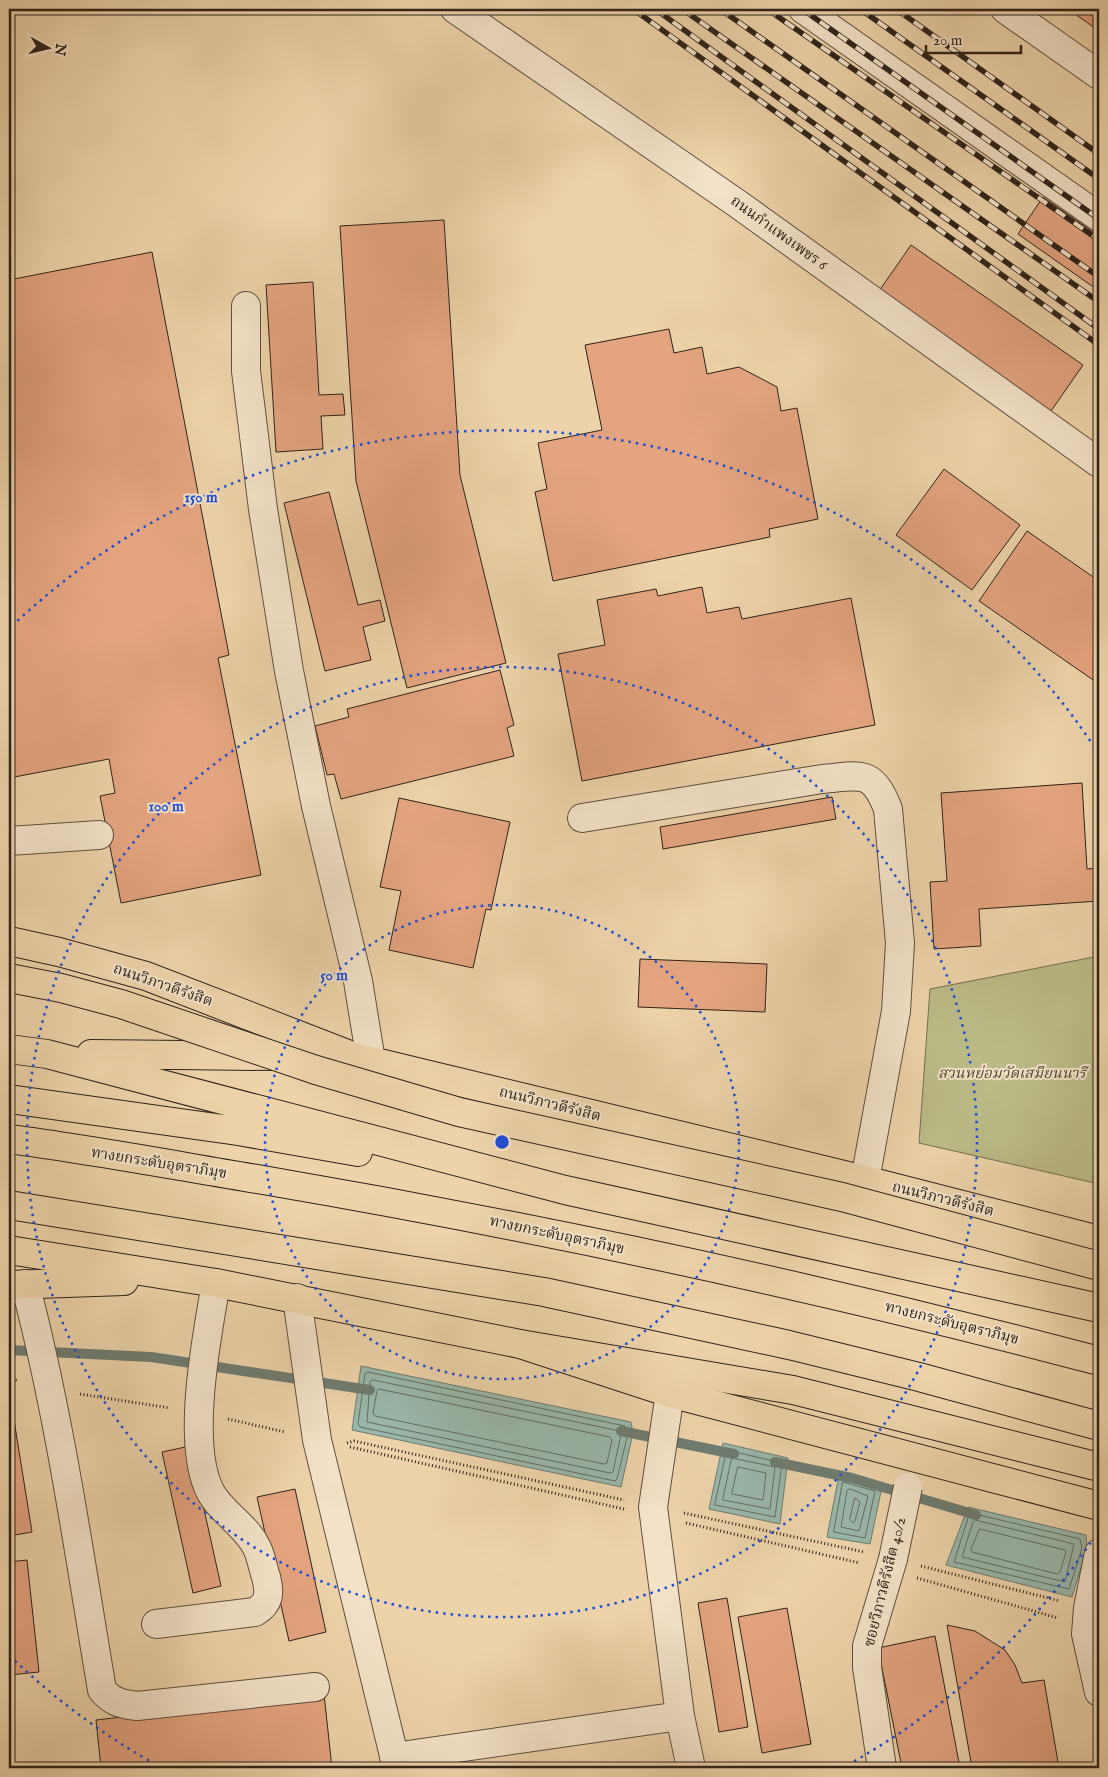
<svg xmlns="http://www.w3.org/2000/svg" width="1108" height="1777" viewBox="0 0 1108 1777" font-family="'IM FELL English','Noto Serif Thai',serif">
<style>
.green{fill:#bbbb87;stroke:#746f50}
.water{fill:#99b7ab;stroke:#6e7c71}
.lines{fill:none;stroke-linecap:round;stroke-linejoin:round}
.shore{stroke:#646d62;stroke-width:1}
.stream{stroke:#6e7c71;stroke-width:10}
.building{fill:#e4a480;stroke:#2e231a}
.minor-casing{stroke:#5e4f3e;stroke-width:30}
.major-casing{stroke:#2e231a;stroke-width:30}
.highway-casing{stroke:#2e231a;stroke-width:30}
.path{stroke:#2e231a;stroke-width:3;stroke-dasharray:1 2.5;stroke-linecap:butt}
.minor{stroke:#f3e2c8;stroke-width:28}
.major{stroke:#edd3aa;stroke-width:28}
.highway{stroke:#edd3aa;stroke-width:28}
.rail-casing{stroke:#2e231a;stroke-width:5.5}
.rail{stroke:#f3e2c8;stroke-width:4;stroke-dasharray:11;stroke-linecap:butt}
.minor-bridge-casing{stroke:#5e4f3e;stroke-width:30;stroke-linecap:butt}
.highway-bridge-casing{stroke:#2e231a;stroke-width:30;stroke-linecap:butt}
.minor-bridge{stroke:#f3e2c8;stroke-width:28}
.highway-bridge{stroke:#edd3aa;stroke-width:28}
.ring{fill:none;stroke:#1d4ed8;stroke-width:2.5;stroke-dasharray:2.5 5}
.labels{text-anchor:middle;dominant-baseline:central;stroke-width:4;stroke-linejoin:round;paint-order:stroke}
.street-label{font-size:15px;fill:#2e231a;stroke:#f3e2c8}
.park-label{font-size:15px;font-style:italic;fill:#514935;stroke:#f3e2c8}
.centre{fill:#1d4ed8;stroke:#f3e2c8;stroke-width:2.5}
.ring-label{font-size:15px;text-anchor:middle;font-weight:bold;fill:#1d4ed8;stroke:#f3e2c8;stroke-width:4;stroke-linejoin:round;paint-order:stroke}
</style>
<rect width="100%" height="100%" fill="#edd3aa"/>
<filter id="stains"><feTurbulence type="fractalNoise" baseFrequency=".004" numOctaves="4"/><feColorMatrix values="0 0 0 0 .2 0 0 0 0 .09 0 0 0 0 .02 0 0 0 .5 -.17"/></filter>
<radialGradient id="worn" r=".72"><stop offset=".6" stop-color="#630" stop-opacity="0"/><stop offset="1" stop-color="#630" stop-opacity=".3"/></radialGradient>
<path class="green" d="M 1099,956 L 1099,1184 L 919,1143 L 930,989 Z"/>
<path class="water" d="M 361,1366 L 631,1422 L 633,1433 L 621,1487 L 352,1430 Z
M 723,1443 L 788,1458 L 780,1524 L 709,1509 Z
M 839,1475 L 882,1487 L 870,1544 L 827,1537 Z
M 968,1507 L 1086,1535 L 1087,1548 L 1072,1597 L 946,1565 Z"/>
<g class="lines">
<path class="shore" d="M 368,1372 L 625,1426 L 628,1433 L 617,1479 L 615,1481 L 360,1427 L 358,1424 L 365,1374 Z
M 373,1380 L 620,1431 L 621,1434 L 613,1472 L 610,1473 L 367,1422 L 370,1382 Z
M 379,1389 L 610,1437 L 612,1440 L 607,1463 L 604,1464 L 375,1416 L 373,1413 L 377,1391 Z
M 727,1450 L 782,1463 L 775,1517 L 715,1505 Z
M 732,1458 L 775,1467 L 770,1509 L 723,1500 Z
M 738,1467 L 766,1473 L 763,1500 L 732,1494 Z
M 843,1482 L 875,1491 L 865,1538 L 834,1532 Z
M 850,1489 L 868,1496 L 859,1531 L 841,1527 L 847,1491 Z
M 855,1498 L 860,1502 L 855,1521 L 853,1523 L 850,1520 Z
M 971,1513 L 1080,1539 L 1082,1548 L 1069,1589 L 954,1562 L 969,1515 Z
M 975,1520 L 1074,1544 L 1065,1582 L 962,1557 L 973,1522 Z
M 980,1529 L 1065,1550 L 1066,1552 L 1060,1572 L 1057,1574 L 972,1552 L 971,1549 Z"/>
<path class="stream" d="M 9,1350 L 151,1357 L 370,1390
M 621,1431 L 734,1454
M 775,1462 L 852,1478 L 976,1515"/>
</g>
<path class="building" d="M 1068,9 L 1099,9 L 1099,31 Z
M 1043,197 L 1099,236 L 1099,291 L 1018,234 Z
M 444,220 L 460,475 L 506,663 L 407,688 L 356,481 L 340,226 Z
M 911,245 L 1083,365 L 1042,424 L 870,304 Z
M 152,252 L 229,655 L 218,658 L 261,875 L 121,903 L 100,796 L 115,793 L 109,759 L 9,778 L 9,280 Z
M 313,282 L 319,395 L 343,394 L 345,415 L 321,416 L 323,449 L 276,452 L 266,285 Z
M 669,329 L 674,353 L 702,347 L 707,374 L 739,367 L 777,387 L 781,411 L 797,408 L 818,519 L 769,529 L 770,537 L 553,581 L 535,492 L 547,489 L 538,443 L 602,430 L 585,345 Z
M 944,469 L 1020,525 L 972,590 L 896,535 Z
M 329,492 L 358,605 L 380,600 L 385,621 L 363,627 L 371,660 L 325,671 L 284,503 Z
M 1027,531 L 1099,581 L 1099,684 L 979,601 Z
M 702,587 L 707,613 L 739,607 L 742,619 L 851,598 L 875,725 L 582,781 L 558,654 L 605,645 L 597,600 L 656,589 L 658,596 Z
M 500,670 L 514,725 L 507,728 L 514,756 L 341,799 L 334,774 L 327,775 L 315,726 L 349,717 L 347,709 Z
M 1082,783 L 1087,869 L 1099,868 L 1099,901 L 979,909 L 981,946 L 934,949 L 930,882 L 947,881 L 941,793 Z
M 832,797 L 836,819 L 663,849 L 660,827 Z
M 399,798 L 510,822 L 491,910 L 486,909 L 473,968 L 389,950 L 401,891 L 380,887 Z
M 640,959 L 767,964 L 765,1012 L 638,1007 Z
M 9,1389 L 32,1532 L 9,1536 Z
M 190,1446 L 221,1586 L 193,1593 L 162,1452 Z
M 295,1489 L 326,1632 L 289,1641 L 257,1497 Z
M 27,1560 L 39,1672 L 9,1675 L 9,1562 Z
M 727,1598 L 748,1727 L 719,1732 L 698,1603 Z
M 787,1608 L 811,1744 L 762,1753 L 738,1617 Z
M 947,1625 L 975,1631 L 1005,1650 L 1015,1665 L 1022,1683 L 1044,1680 L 1059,1768 L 972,1768 Z
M 935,1636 L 960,1768 L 902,1768 L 878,1648 Z
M 324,1694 L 332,1768 L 101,1768 L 96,1720 Z"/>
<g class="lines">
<defs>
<path id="minor" d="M 455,9 L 735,202 L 1099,463
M 803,9 L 1099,217
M 1005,9 L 1099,75
M 246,306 L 246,371 L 263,509 L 289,671 L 316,806 L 358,981 L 371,1061
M 582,818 L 822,779 C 860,776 872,768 888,809 L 900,943 L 896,1011 L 865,1180
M 9,841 L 99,835
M 25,1284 C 60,1417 79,1554 102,1690 C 112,1702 121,1704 137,1706 L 315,1687
M 297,1298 L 317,1440 L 397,1768
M 670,1393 L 653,1507 L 680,1716 L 691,1768
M 1099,1553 L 1088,1608 L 1086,1634 L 1099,1692
M 156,1624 L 255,1612 C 270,1603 270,1593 266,1577 C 263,1568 261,1556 257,1548 C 247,1526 222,1513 211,1493 C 185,1445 207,1336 216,1283
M 394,1757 L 680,1716
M 882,1768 L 867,1667 L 867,1646 L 893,1559"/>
<path id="major" d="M 9,941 L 59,952 L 146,976 L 355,1057 L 865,1180 L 1099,1240
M 9,1250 L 216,1283 L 520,1344 L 670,1393 L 1099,1506
M 9,1285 L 124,1281"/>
<path id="highway" d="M 9,1049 L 47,1054 L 565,1190 L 1099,1308
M 91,1054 L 355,1057
M 9,1099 L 238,1131 L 358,1152
M 9,1139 C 94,1150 178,1166 263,1180 C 544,1228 823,1288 1099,1361
M 9,1205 L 544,1292 L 789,1345 L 919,1377 L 1099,1426
M 520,1344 L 793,1390 L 1099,1467"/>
</defs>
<use href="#minor" class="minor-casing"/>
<use href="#major" class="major-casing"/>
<use href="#highway" class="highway-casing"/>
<path class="path" d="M 9,1378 L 18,1381
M 80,1394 L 170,1408
M 228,1419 L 285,1432
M 347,1443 L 354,1441 L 624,1500
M 350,1447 L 624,1509
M 684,1513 L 864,1552
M 686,1523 L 860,1563
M 921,1566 L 1060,1601
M 917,1578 L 1058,1618"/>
<use href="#minor" class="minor"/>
<use href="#major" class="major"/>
<use href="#highway" class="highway"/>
<defs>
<path id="rail" d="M 633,9 L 1099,345
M 655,9 L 1099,329
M 682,9 L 1099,302
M 720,9 L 1099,277
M 767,9 L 1099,240
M 802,9 L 1099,219
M 860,9 L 1099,179
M 896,9 L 1099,154"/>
</defs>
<use href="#rail" class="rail-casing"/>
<use href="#rail" class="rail"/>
<defs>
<path id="minor-bridge" d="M 893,1559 L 908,1487"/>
<path id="highway-bridge" d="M 9,978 L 61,988 L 121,1004 L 316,1070 L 459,1112 L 842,1197 L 1099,1266"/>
</defs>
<use href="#minor-bridge" class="minor-bridge-casing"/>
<use href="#highway-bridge" class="highway-bridge-casing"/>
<use href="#minor-bridge" class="minor-bridge"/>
<use href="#highway-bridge" class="highway-bridge"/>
</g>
<g class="ring">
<circle cx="502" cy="1142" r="237"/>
<circle cx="502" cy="1142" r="475"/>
<path d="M1099 1530A712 712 0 0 1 842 1768M162 1768A712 712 0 0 1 12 1658M12 626A712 712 0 0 1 1099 754"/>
</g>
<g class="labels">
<g class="street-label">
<text transform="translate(779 233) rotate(36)">ถนนกำแพงเพชร 6</text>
<text transform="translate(163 985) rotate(19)">ถนนวิภาวดีรังสิต</text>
<text transform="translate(550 1104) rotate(14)">ถนนวิภาวดีรังสิต</text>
<text transform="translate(159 1163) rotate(9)">ทางยกระดับอุตราภิมุข</text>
<text transform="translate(943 1199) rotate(14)">ถนนวิภาวดีรังสิต</text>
<text transform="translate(557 1235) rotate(12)">ทางยกระดับอุตราภิมุข</text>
<text transform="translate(952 1323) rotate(14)">ทางยกระดับอุตราภิมุข</text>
<text transform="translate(885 1582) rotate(-76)">ซอยวิภาวดีรังสิต 40/2</text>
</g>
<g class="park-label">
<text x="1012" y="1073">สวนหย่อมวัดเสมียนนารี</text>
</g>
</g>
<circle cx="502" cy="1142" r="8" class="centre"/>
<g class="ring-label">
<text x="201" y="502">150 m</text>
<text x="166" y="811">100 m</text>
<text x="334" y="980">50 m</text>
</g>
<rect width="1108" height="1777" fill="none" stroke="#edd3aa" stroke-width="30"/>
<rect x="10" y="10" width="1088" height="1757" fill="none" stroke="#2e231a" stroke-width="2.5"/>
<rect x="15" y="15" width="1078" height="1747" fill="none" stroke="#2e231a"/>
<g transform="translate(48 48) rotate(98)" stroke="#f3e2c8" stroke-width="4" paint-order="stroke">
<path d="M0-4L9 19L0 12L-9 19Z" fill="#2e231a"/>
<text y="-8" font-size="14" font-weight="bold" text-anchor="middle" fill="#2e231a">N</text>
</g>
<path d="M926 45v8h95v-8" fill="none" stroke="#2e231a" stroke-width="2.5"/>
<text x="933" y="45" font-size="15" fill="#2e231a" stroke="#f3e2c8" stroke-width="4" paint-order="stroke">20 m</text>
<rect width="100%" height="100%" filter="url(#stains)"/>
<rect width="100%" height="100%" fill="url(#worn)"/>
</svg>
